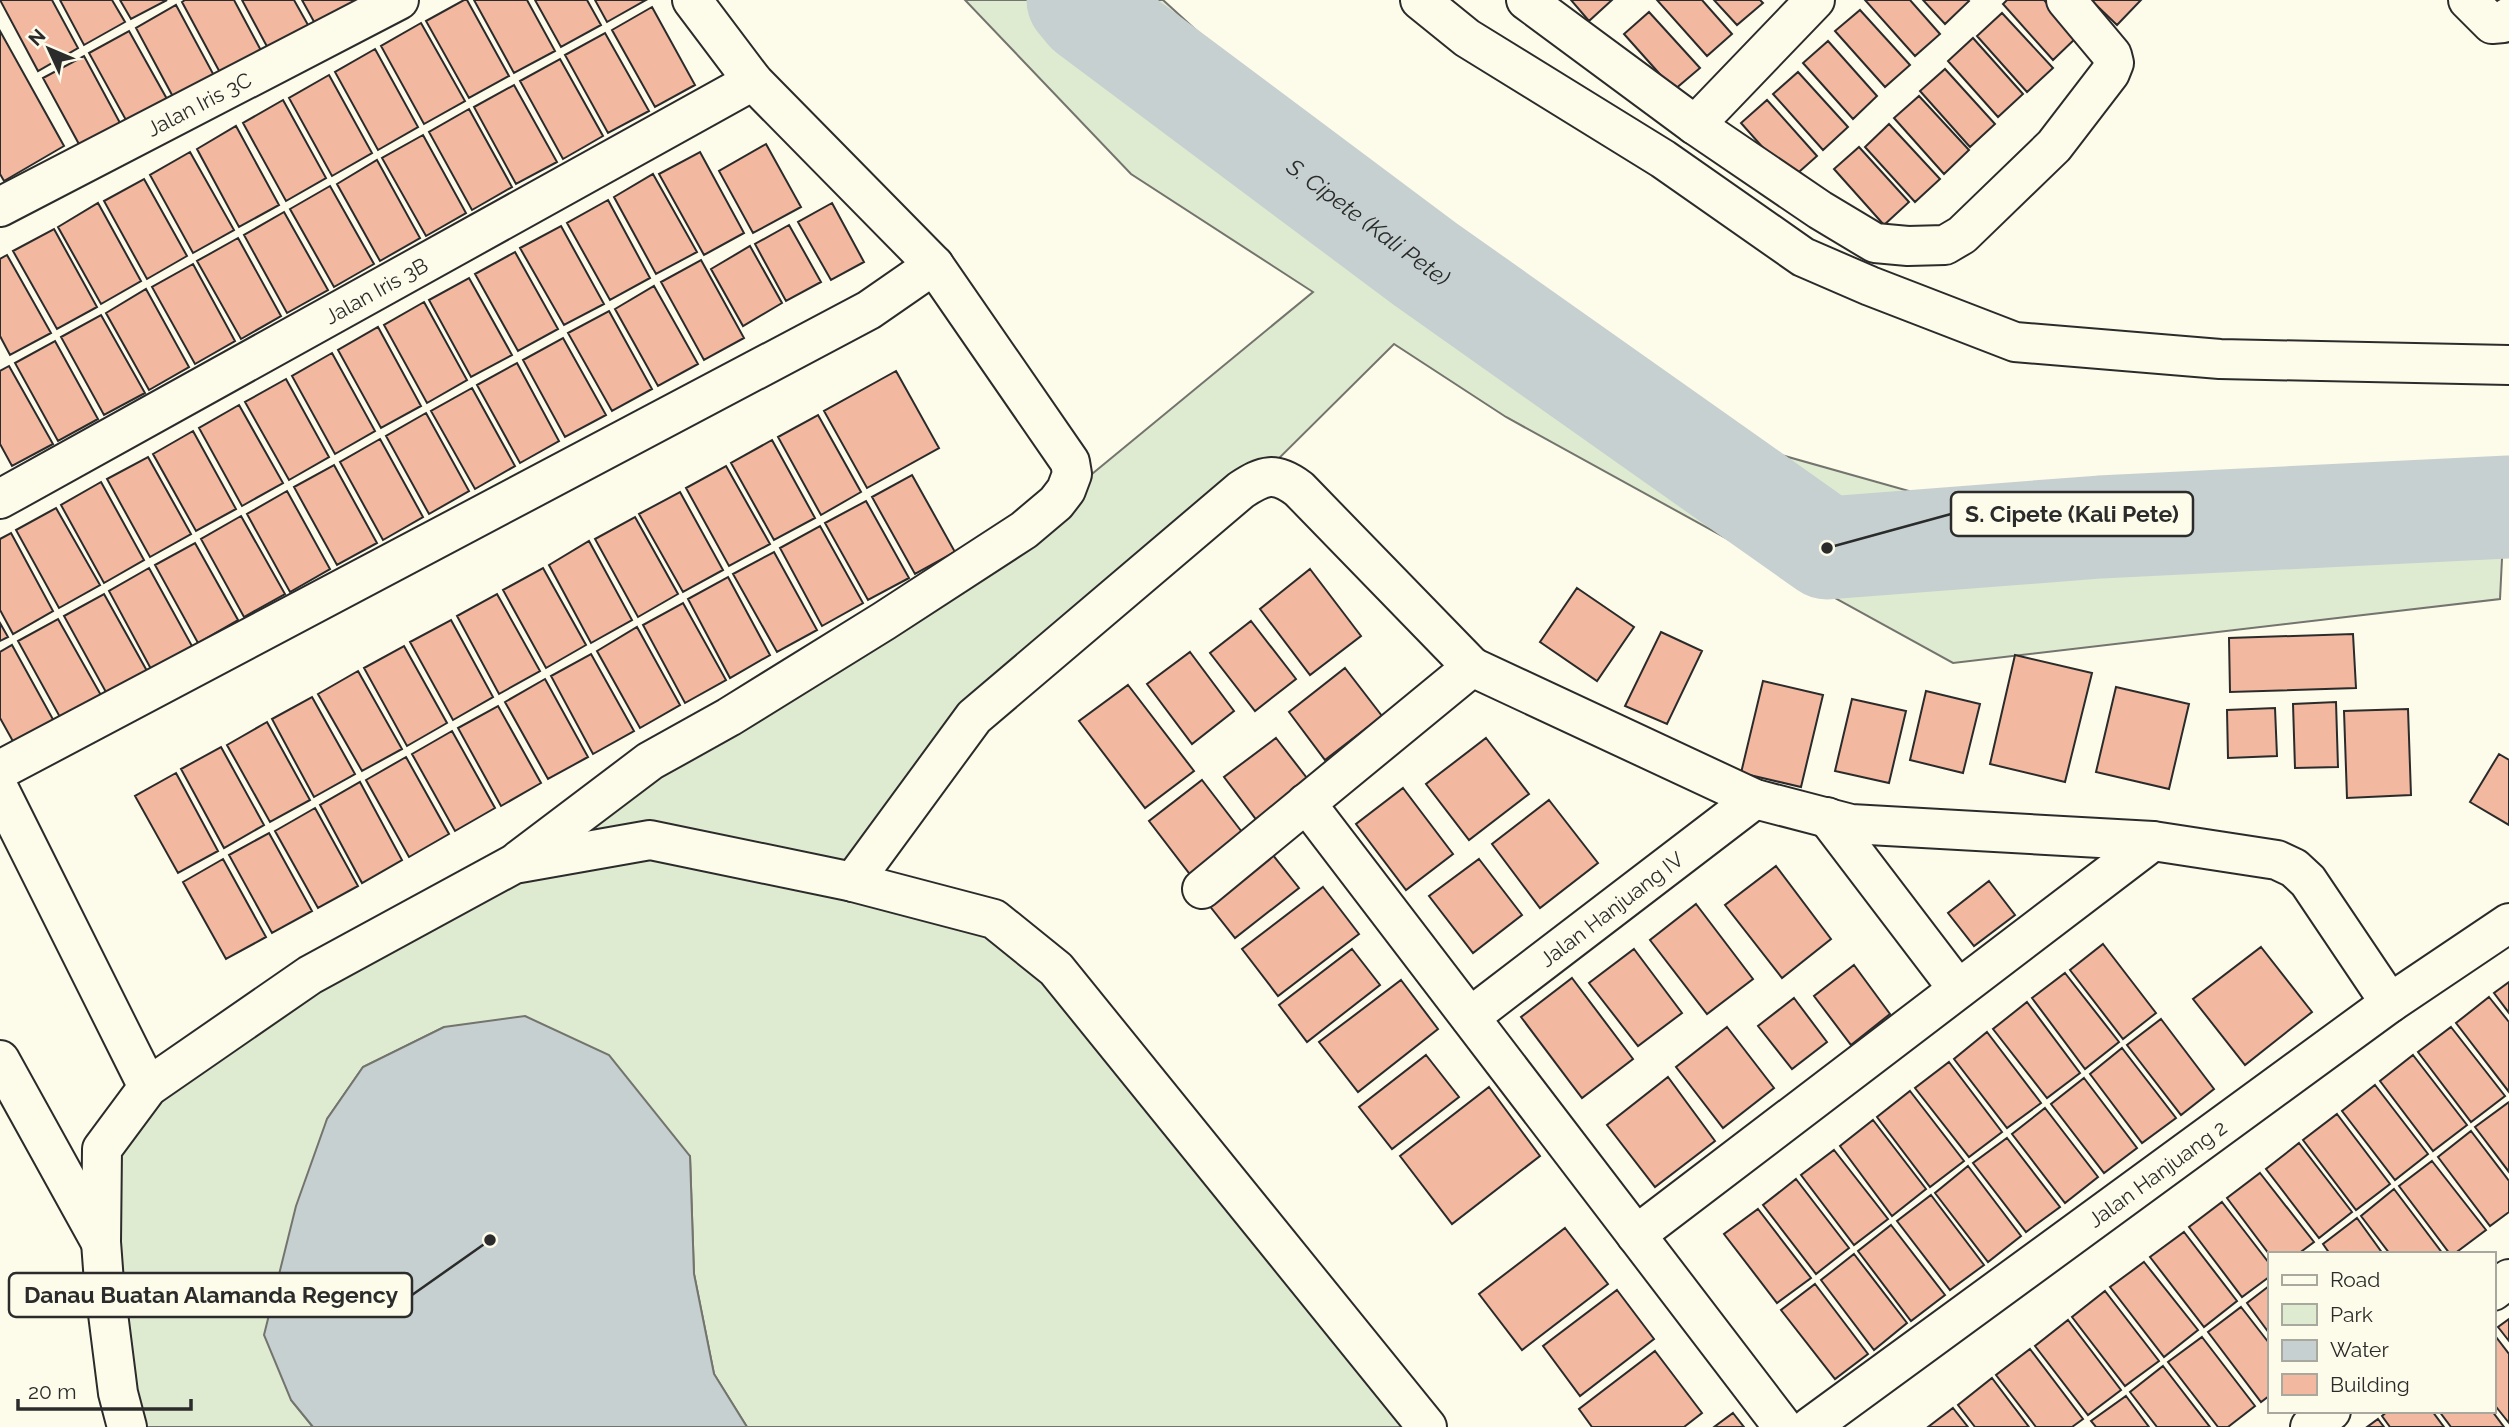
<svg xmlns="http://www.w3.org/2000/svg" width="2509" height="1427" viewBox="0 0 2509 1427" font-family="Raleway,sans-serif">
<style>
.green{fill:#deebd1;stroke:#74746e;stroke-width:2}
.water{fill:#c7d0d0;stroke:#74746e;stroke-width:2}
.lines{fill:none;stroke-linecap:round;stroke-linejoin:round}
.river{stroke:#c7d0d0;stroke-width:103}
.building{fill:#f2b8a0;stroke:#2b2b2b;stroke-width:2}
.street-casing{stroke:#2b2b2b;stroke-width:42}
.street{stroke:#fdfbea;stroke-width:38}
.labels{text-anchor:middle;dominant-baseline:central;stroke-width:5;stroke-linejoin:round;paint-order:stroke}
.street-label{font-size:21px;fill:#2b2b2b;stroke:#fdfbea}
.water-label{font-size:23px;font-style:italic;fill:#2b2b2b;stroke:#fdfbea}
.leader{fill:none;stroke:#2b2b2b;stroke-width:2.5}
.callout-dot{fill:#2b2b2b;stroke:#fdfbea;stroke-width:2.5}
.callout{fill:#fdfbea;stroke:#2b2b2b;stroke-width:2.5}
.callout-label{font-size:23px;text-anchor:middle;font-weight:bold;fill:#2b2b2b}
</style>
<rect width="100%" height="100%" fill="#fdfbea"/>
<path class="green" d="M 965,0 L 1163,0 L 1332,154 L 1591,344 L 1774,453 L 1930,497 L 2507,458 L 2500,599 L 1953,663 L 1506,417 L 1394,344 L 1256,481 L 974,717 L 854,882 L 994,919 L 1427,1427 L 747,1427 L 714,1374 L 694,1274 L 690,1156 L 444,1027 L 363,1067 L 327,1119 L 291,1400 L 313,1427 L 127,1427 L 102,1149 L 148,1087 L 1024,530 L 1313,292 L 1131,174 Z"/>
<path class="water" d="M 525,1016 L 609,1055 L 690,1156 L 694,1274 L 714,1374 L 747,1427 L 313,1427 L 291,1400 L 264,1335 L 296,1206 L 327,1119 L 363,1067 L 444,1027 Z"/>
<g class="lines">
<path class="river" id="s1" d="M 1078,0 L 1088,12 L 1425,264 L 1827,548 L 2100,527 L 2509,507"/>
</g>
<path class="building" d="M 0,0 L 52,0 L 78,48 L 38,71 Z
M 60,0 L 112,0 L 125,22 L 84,45 Z
M 120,0 L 167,0 L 131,19 Z
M 185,0 L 234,0 L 265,58 L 224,80 L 182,2 Z
M 242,0 L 294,0 L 312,32 L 271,54 Z
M 302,0 L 355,0 L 358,6 L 318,29 Z
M 464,0 L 467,0 L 509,76 L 469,98 L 426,21 Z
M 474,0 L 527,0 L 555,51 L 514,73 Z
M 535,0 L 587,0 L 601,25 L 561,47 Z
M 595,0 L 646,0 L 607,22 Z
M 1571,0 L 1612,0 L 1589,21 Z
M 1657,0 L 1702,0 L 1732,34 L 1707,56 Z
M 1714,0 L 1760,0 L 1763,3 L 1737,25 Z
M 1865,0 L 1910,0 L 1940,34 L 1915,56 Z
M 1923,0 L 1968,0 L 1969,1 L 1945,24 Z
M 2007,0 L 2044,0 L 2077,37 L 2053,60 L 2003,4 Z
M 2091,0 L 2141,0 L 2117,25 Z
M 176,5 L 218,83 L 178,106 L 136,28 Z
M 652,7 L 695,85 L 655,107 L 612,30 Z
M 1860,10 L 1910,65 L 1885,87 L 1835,31 Z
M 1649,12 L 1700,68 L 1674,90 L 1624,34 Z
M 2002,13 L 2053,68 L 2027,92 L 1977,36 Z
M 421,23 L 465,101 L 424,124 L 381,46 Z
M 0,31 L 64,146 L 4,181 L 0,174 Z
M 129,31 L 172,108 L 132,131 L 89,53 Z
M 605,33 L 649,111 L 608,133 L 565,55 Z
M 1973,38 L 2023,94 L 1998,117 L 1948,61 Z
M 1828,41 L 1877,96 L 1853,119 L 1803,63 Z
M 375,49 L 418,127 L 378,150 L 335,72 Z
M 84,56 L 126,134 L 86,157 L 43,78 Z
M 560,59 L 603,136 L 563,159 L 520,81 Z
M 1945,69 L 1995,124 L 1970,147 L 1920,91 Z
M 1798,72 L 1848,127 L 1823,150 L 1773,94 Z
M 329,75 L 372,153 L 332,176 L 289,98 Z
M 514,85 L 557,162 L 516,184 L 474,107 Z
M 1919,96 L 1969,150 L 1944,174 L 1894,118 Z
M 283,100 L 326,178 L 286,201 L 243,123 Z
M 1767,100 L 1817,156 L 1791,179 L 1741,123 Z
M 469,109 L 512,187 L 472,210 L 429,132 Z
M 1889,124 L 1940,179 L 1915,202 L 1865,147 Z
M 236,126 L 279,205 L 239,227 L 197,149 Z
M 423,135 L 466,213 L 426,236 L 382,158 Z
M 766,144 L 801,207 L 753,233 L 719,171 Z
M 1859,147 L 1909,202 L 1884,225 L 1834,169 Z
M 190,152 L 234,230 L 193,253 L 150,175 Z
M 700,152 L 744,233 L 704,255 L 659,174 Z
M 377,160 L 420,238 L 380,261 L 337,184 Z
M 653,174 L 697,252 L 656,274 L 614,197 Z
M 144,179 L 187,256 L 147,279 L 104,201 Z
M 330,186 L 374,264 L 334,287 L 290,209 Z
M 608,200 L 650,278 L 610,300 L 567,223 Z
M 98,203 L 141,281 L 101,304 L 58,227 Z
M 832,203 L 864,262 L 831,280 L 798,222 Z
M 284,212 L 328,290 L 287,313 L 244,235 Z
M 789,225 L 821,282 L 786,301 L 755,244 Z
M 561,226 L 604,304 L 564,325 L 520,248 Z
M 54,229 L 97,307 L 57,329 L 13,251 Z
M 238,238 L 281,316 L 241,339 L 197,261 Z
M 750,246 L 782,303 L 743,326 L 711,269 Z
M 515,252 L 558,329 L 518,351 L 475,274 Z
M 7,255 L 51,333 L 10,355 L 0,336 L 0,259 Z
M 701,260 L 744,338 L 704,360 L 661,282 Z
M 193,264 L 235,341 L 195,364 L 152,287 Z
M 469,278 L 512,355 L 471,377 L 429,300 Z
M 654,286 L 698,364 L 658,386 L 615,309 Z
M 146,289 L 189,367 L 149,390 L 106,313 Z
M 424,302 L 467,380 L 427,403 L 384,325 Z
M 609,311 L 652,389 L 612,411 L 568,333 Z
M 101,315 L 145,393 L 104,415 L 61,337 Z
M 378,327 L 421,406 L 381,428 L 338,350 Z
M 563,338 L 606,415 L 565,437 L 523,360 Z
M 55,341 L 98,419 L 58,441 L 15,363 Z
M 332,353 L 375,431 L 335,454 L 292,376 Z
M 517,363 L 559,441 L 520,463 L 477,385 Z
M 9,366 L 53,444 L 12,466 L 0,444 L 0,371 Z
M 896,371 L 939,448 L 867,488 L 824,411 Z
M 286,379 L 329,457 L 289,480 L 245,402 Z
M 472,388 L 515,466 L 475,489 L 431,411 Z
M 239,405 L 283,483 L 242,506 L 199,428 Z
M 426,413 L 469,491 L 429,514 L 386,436 Z
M 818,415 L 861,492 L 821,515 L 778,437 Z
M 193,431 L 236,509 L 196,531 L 153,454 Z
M 380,439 L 423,517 L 383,540 L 340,462 Z
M 772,440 L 815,518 L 774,540 L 731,463 Z
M 148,457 L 191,534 L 150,557 L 107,479 Z
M 334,465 L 377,543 L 337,565 L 294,487 Z
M 726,466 L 770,544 L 729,566 L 686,488 Z
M 912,475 L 955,552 L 915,574 L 872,497 Z
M 101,482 L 144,560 L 104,583 L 61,505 Z
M 287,491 L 330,569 L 290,592 L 247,514 Z
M 680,492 L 723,570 L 683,592 L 639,514 Z
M 866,501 L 909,578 L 868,600 L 825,523 Z
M 56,508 L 100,585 L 59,608 L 16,530 Z
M 241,516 L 285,594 L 244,617 L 201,539 Z
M 635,517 L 678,594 L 638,617 L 595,539 Z
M 820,526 L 863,603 L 822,626 L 780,548 Z
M 11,533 L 53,611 L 13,634 L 0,610 L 0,539 Z
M 589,541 L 632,620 L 591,643 L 549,565 Z
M 195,543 L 238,620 L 198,643 L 155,565 Z
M 774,552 L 817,630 L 777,652 L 733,574 Z
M 149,568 L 192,646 L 151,669 L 109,591 Z
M 543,568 L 586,645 L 546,668 L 503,590 Z
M 1310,569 L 1361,636 L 1310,675 L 1260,609 Z
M 728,577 L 770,655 L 730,678 L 688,599 Z
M 1577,588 L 1634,627 L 1597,681 L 1540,642 Z
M 104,594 L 147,671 L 107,694 L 64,616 Z
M 497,594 L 540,671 L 499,694 L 457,616 Z
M 683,603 L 726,680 L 685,703 L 643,625 Z
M 58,619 L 102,697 L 61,719 L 18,641 Z
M 451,620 L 493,697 L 453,720 L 410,642 Z
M 1251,621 L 1296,679 L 1255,711 L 1210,653 Z
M 0,623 L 8,637 L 0,641 Z
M 637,627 L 680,705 L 640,728 L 597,651 Z
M 1661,632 L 1702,651 L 1667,724 L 1625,706 Z
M 2353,634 L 2356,688 L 2230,692 L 2229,638 Z
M 12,645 L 55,723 L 15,745 L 0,718 L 0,652 Z
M 404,646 L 447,723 L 407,746 L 364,668 Z
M 1190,652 L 1234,711 L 1192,744 L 1147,684 Z
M 591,654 L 634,731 L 593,754 L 551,676 Z
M 2015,655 L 2092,673 L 2065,782 L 1990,764 Z
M 1345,668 L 1382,716 L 1325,760 L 1289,712 Z
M 358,671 L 402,749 L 362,771 L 318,694 Z
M 545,679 L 588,757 L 548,779 L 505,702 Z
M 1763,681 L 1823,695 L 1801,787 L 1741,773 Z
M 1128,685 L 1194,771 L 1145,808 L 1079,721 Z
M 2116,687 L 2189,704 L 2169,789 L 2096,772 Z
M 1926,691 L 1980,704 L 1963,773 L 1910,760 Z
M 312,697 L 355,774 L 314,797 L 272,719 Z
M 1852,699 L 1906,711 L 1889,783 L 1835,771 Z
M 2336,702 L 2338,767 L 2295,768 L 2293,704 Z
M 498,706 L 541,783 L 501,806 L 458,728 Z
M 2275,708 L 2277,756 L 2228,758 L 2227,710 Z
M 2408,709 L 2411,795 L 2347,798 L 2344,711 Z
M 267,722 L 310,800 L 270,822 L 227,745 Z
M 452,731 L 495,808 L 455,831 L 412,754 Z
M 1276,738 L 1310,782 L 1258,822 L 1224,777 Z
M 1486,738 L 1529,794 L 1469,840 L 1426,784 Z
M 221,747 L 264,825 L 224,848 L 181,769 Z
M 2499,754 L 2509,760 L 2509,825 L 2470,802 Z
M 406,757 L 449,834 L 409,857 L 366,780 Z
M 176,773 L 218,851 L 178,873 L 135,796 Z
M 1202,780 L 1245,836 L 1192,877 L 1149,821 Z
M 360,782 L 402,860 L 362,883 L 320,805 Z
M 1403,788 L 1453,854 L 1406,890 L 1356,824 Z
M 1549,800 L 1598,863 L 1540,908 L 1492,844 Z
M 315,808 L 358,886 L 318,908 L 275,831 Z
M 269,833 L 312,911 L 272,933 L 229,855 Z
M 1269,850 L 1299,888 L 1235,938 L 1205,900 Z
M 223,859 L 266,937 L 226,959 L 183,882 Z
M 1479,859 L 1522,915 L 1473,953 L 1429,896 Z
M 1776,866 L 1831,939 L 1782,978 L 1725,905 Z
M 1989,881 L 2015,915 L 1974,946 L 1948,913 Z
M 1323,887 L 1359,934 L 1278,996 L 1242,949 Z
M 1696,904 L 1753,979 L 1707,1014 L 1650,940 Z
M 2103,944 L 2156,1013 L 2123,1039 L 2070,970 Z
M 2261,947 L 2312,1012 L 2245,1065 L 2193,999 Z
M 1352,949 L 1380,985 L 1307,1042 L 1279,1005 Z
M 1634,949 L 1682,1013 L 1638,1046 L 1589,983 Z
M 1854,965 L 1890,1014 L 1851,1045 L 1814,996 Z
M 2065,973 L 2119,1042 L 2085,1069 L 2032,998 Z
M 1572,978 L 1633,1059 L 1582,1098 L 1521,1017 Z
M 1401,980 L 1438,1029 L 1358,1092 L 1319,1042 Z
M 2509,982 L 2509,1013 L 2494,993 Z
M 2489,997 L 2509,1022 L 2509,1092 L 2456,1023 Z
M 1794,998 L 1827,1042 L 1792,1069 L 1758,1026 Z
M 2027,1002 L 2080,1073 L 2047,1098 L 1993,1029 Z
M 2161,1019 L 2214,1089 L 2181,1115 L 2127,1045 Z
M 1727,1027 L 1774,1088 L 1723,1128 L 1676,1067 Z
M 2451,1027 L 2505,1096 L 2471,1122 L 2418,1052 Z
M 1987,1032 L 2041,1103 L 2007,1128 L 1954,1059 Z
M 2122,1048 L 2176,1118 L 2142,1143 L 2090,1074 Z
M 1426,1055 L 1459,1097 L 1392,1149 L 1359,1107 Z
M 2413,1055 L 2467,1125 L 2433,1151 L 2380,1081 Z
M 1949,1062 L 2002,1132 L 1969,1157 L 1915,1088 Z
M 1668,1077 L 1715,1141 L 1655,1187 L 1607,1125 Z
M 2084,1078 L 2137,1148 L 2104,1173 L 2051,1104 Z
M 2375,1085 L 2428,1154 L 2395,1180 L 2342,1111 Z
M 1489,1087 L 1540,1156 L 1452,1224 L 1400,1156 Z
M 1910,1091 L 1964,1161 L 1930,1187 L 1877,1117 Z
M 2509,1102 L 2509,1172 L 2475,1127 Z
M 2045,1108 L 2098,1177 L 2065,1203 L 2012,1134 Z
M 2337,1114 L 2390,1184 L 2356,1210 L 2303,1140 Z
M 1873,1120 L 1926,1189 L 1892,1216 L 1840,1146 Z
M 2471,1131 L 2509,1181 L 2509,1212 L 2490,1226 L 2438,1157 Z
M 2007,1138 L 2060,1207 L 2026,1232 L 1973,1163 Z
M 2299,1143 L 2352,1212 L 2319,1238 L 2266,1169 Z
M 1834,1150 L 1888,1219 L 1854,1245 L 1801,1175 Z
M 2432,1161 L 2486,1230 L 2454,1254 L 2450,1254 L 2399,1186 Z
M 1968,1166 L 2021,1236 L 1988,1262 L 1935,1193 Z
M 2260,1173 L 2314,1242 L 2298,1254 L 2269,1254 L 2227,1198 Z
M 1796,1179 L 1849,1248 L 1816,1274 L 1763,1205 Z
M 2394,1189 L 2443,1254 L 2390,1254 L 2361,1216 Z
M 1931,1195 L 1984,1265 L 1950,1290 L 1897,1221 Z
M 2222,1202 L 2269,1263 L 2269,1277 L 2242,1297 L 2189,1227 Z
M 1758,1209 L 1811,1278 L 1777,1303 L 1724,1234 Z
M 2357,1218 L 2383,1254 L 2330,1254 L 2323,1244 Z
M 1891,1225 L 1945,1295 L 1911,1321 L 1858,1251 Z
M 1565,1228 L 1608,1284 L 1522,1350 L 1479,1294 Z
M 2184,1232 L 2237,1301 L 2204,1327 L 2150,1257 Z
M 1854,1254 L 1907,1323 L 1874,1350 L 1821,1280 Z
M 2144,1262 L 2198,1330 L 2164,1357 L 2110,1287 Z
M 1815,1284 L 1868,1354 L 1835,1379 L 1781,1310 Z
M 2269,1286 L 2269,1333 L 2247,1303 Z
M 1617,1290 L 1654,1339 L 1580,1396 L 1543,1346 Z
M 2105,1291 L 2159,1361 L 2125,1386 L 2072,1317 Z
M 2241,1307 L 2269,1343 L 2269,1396 L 2261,1402 L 2208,1332 Z
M 2509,1319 L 2509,1341 L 2498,1327 Z
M 2068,1320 L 2121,1390 L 2088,1415 L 2035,1346 Z
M 2493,1333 L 2509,1354 L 2509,1423 L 2493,1403 Z
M 2202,1337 L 2255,1406 L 2228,1427 L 2218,1427 L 2168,1362 Z
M 2030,1349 L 2083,1419 L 2072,1427 L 2036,1427 L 1996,1375 Z
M 1655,1351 L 1702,1413 L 1684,1427 L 1592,1427 L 1579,1409 Z
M 2163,1366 L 2210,1427 L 2157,1427 L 2130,1392 Z
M 1992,1378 L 2029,1427 L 1975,1427 L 1958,1405 Z
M 2126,1396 L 2149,1427 L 2096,1427 L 2091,1421 Z
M 1953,1408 L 1968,1427 L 1928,1427 Z
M 2388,1411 L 2432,1411 L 2444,1427 L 2390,1427 L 2382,1416 Z
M 2439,1411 L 2492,1411 L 2504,1427 L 2451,1427 Z
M 1733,1413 L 1744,1427 L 1714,1427 Z
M 2378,1419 L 2384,1427 L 2367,1427 Z"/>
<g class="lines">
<defs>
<g id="street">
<path d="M 1420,0 L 1467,38 L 1663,159 L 1803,257 L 1870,286 L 2015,342 L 2220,359 L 2509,365"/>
<path d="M 1526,0 L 1695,125 L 1820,210 L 1875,243 L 1908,246 L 1945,245 L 1962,235 L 2054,146 L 2110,73 L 2114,63 L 2112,55 L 2066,0"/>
<path d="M 2468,0 L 2492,24 L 2503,23 L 2509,17"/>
<path d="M 1695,125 L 1815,0"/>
<path id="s2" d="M 0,207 L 399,0"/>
<path id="s3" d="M 0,499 L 753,81"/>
<path d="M 0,770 L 869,310 L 934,265"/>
<path d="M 0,791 L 148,1087"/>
<path d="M 1306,803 L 1783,1427"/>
<path d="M 1827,817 L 1958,989"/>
<path d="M 519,860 L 650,761 L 729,717 L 884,621 L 1024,530 L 1056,503 L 1066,490 L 1072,474 L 1070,462 L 934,265 L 753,81 L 692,0"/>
<path d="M 853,882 L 974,717 L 1241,490 C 1264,475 1275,471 1299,489 L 1472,667"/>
<path d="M 1202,889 L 1472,667 L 1755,799 L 1851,824 L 2153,841 L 2277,860 L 2294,868 L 2308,881 L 2390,1003"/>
<path id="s4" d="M 1470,1017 L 1755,799"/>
<path d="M 0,1060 L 99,1239"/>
<path d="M 1636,1235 L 2153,841"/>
<path d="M 2493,1291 L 2509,1279"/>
<path d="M 127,1427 L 118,1393 L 104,1282 L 101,1242 L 102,1149 L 148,1087 L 310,975 L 514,864 L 650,840 L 853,882 L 994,919 L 1056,969 L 1427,1427"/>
<path id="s5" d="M 1810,1427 L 2390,1003 L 2509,923"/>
<path d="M 2310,1427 L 2331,1411"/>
</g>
</defs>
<use href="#street" class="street-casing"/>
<use href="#street" class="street"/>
</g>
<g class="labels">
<g class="street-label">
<text stroke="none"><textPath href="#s2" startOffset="224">Jalan Iris 3C</textPath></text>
<text stroke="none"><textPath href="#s3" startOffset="430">Jalan Iris 3B</textPath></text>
<text stroke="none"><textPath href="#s4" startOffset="178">Jalan Hanjuang IV</textPath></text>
<text stroke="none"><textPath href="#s5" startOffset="430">Jalan Hanjuang 2</textPath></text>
</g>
<g class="water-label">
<text stroke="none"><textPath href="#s1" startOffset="366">S. Cipete (Kali Pete)</textPath></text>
</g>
</g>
<path class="leader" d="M1827 548L1951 514M490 1240L412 1295"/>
<g class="callout-dot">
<circle cx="1827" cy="548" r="7"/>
<circle cx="490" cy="1240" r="7"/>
</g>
<g class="callout">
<rect x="1951" y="492" width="242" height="44" rx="7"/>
<rect x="9" y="1273" width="403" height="44" rx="7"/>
</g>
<g class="callout-label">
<text x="2072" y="522">S. Cipete (Kali Pete)</text>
<text x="211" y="1303">Danau Buatan Alamanda Regency</text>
</g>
<rect x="2268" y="1252" width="228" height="161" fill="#fdfbea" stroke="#a9a89e" stroke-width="2"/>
<rect x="2282" y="1275" width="35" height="10" fill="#fdfbea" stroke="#a9a89e" stroke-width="2"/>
<text x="2330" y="1287" font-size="21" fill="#2b2b2b">Road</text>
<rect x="2282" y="1304" width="35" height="21" fill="#deebd1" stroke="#a9a89e" stroke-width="2"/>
<text x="2330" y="1322" font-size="21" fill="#2b2b2b">Park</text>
<rect x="2282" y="1340" width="35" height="21" fill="#c7d0d0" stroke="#a9a89e" stroke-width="2"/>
<text x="2330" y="1357" font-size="21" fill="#2b2b2b">Water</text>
<rect x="2282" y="1374" width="35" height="21" fill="#f2b8a0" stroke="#a9a89e" stroke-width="2"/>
<text x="2330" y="1392" font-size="21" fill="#2b2b2b">Building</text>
<g transform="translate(49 49) rotate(314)" stroke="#fdfbea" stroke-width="5" paint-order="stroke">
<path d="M0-5L12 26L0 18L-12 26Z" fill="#2b2b2b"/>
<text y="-10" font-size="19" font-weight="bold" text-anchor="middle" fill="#2b2b2b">N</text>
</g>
<path d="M18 1399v10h173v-10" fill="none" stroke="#2b2b2b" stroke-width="3.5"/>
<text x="28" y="1399" font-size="21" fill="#2b2b2b" stroke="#fdfbea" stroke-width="5" paint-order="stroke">20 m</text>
</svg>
